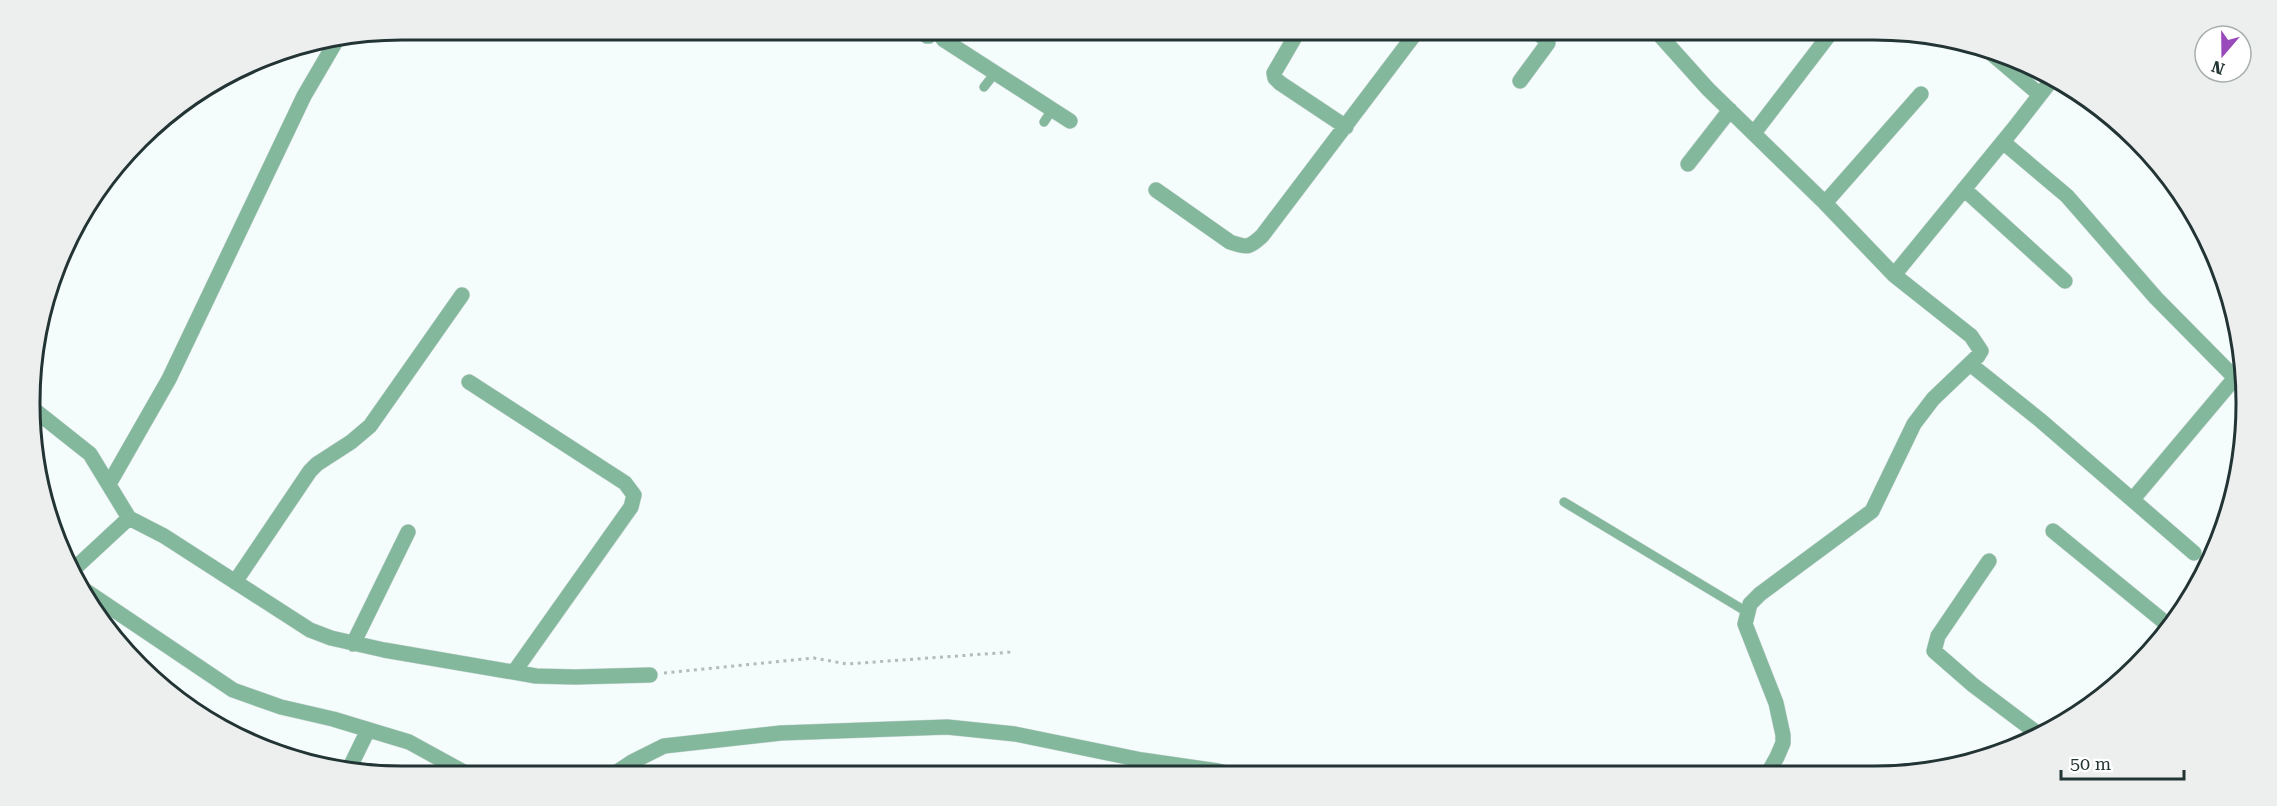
<svg xmlns="http://www.w3.org/2000/svg" width="2277" height="806" viewBox="0 0 2277 806" font-family="'Roboto Serif',serif">
<style>
.lines{fill:none;stroke-linecap:round;stroke-linejoin:round}
.lane-casing{stroke:#ced9d8;stroke-width:10}
.street-casing{stroke:#ced9d8;stroke-width:16}
.path{stroke:#b1bdbc;stroke-width:3;stroke-dasharray:3 4.5;stroke-linecap:butt}
.lane{stroke:#83b89d;stroke-width:9}
.street{stroke:#83b89d;stroke-width:15}
.rim{fill:none;stroke:#223433;stroke-width:3}
</style>
<rect width="100%" height="100%" fill="#f4fdfc"/>
<g class="lines">
<defs>
<path id="lane" d="M 913,30 L 926,39 L 930,39 L 940,30
M 984,87 L 995,73
M 1044,122 L 1052,110
M 1564,502 L 1747,612"/>
<path id="street" d="M 941,30 L 940,35 L 944,40 L 1070,121
M 1299,30 L 1274,73 L 1275,78 L 1280,83 L 1346,127
M 1655,30 L 1708,89 L 1825,203 L 1894,275 L 1971,336 L 1981,351 L 1978,356 L 1933,399 L 1914,424 L 1872,511 L 1760,594 L 1750,604 L 1745,624 L 1776,703 L 1783,735 L 1783,743 L 1777,757 L 1768,773
M 1992,54 L 2039,94
M 1520,81 L 1548,43 L 1536,30
M 1754,133 L 1833,30
M 2003,142 L 2067,196 L 2156,298 L 2242,385
M 1688,164 L 1730,110
M 1964,189 L 2065,281
M 1156,190 L 1230,242 C 1247,248 1249,248 1262,236 L 1418,30
M 1825,203 L 1921,94
M 1894,275 L 2015,127 L 2050,82
M 1970,364 L 2040,420 L 2194,553
M 469,382 L 625,483 L 634,495 L 631,507 L 514,672
M 37,412 L 90,454 L 129,518
M 109,484 L 169,379 L 304,96 L 335,43
M 2133,499 L 2234,379
M 2053,531 L 2168,625
M 1989,561 L 1938,636 L 1934,651 L 1973,685 L 2041,736
M 74,569 L 129,518 L 164,536 L 310,630 L 331,638 L 384,650 L 536,676 L 575,677 L 650,675
M 235,582 L 310,471 L 317,464 L 351,442 L 370,426 L 462,295
M 83,589 L 233,690 L 281,707 L 333,719 L 409,742 L 471,776
M 353,644 L 408,532
M 349,769 L 368,730
M 611,776 L 632,762 L 664,746 L 781,733 L 947,727 L 1015,734 L 1142,760 L 1218,771 L 1230,774"/>
</defs>
<use href="#lane" class="lane-casing"/>
<use href="#street" class="street-casing"/>
<path class="path" d="M 664,673 L 814,658 L 847,664 L 1012,652"/>
<use href="#lane" class="lane"/>
<use href="#street" class="street"/>
</g>
<path d="M0 0H2277V806H0ZM402 40H1874A362 362 0 0 1 2236 402V404A362 362 0 0 1 1874 766H402A362 362 0 0 1 40 404V402A362 362 0 0 1 402 40Z" fill="#edefef" fill-rule="evenodd"/>
<path class="rim" d="M402 40H1874A362 362 0 0 1 2236 402V404A362 362 0 0 1 1874 766H402A362 362 0 0 1 40 404V402A362 362 0 0 1 402 40Z"/>
<g transform="translate(2223 54) rotate(200)"><circle r="28" fill="#ffffff" stroke="#a7aead" stroke-width="1.5"/>
<path d="M0-4.5L10 22L0 15L-10 22Z" fill="#9949ba"/>
<text y="-9" font-size="16" font-weight="bold" text-anchor="middle" fill="#223433">N</text>
</g>
<path d="M2061 770v9h123v-9" fill="none" stroke="#223433" stroke-width="3"/>
<text x="2070" y="770" font-size="18" fill="#223433" stroke="#ffffff" stroke-width="4.5" paint-order="stroke">50 m</text>
</svg>
